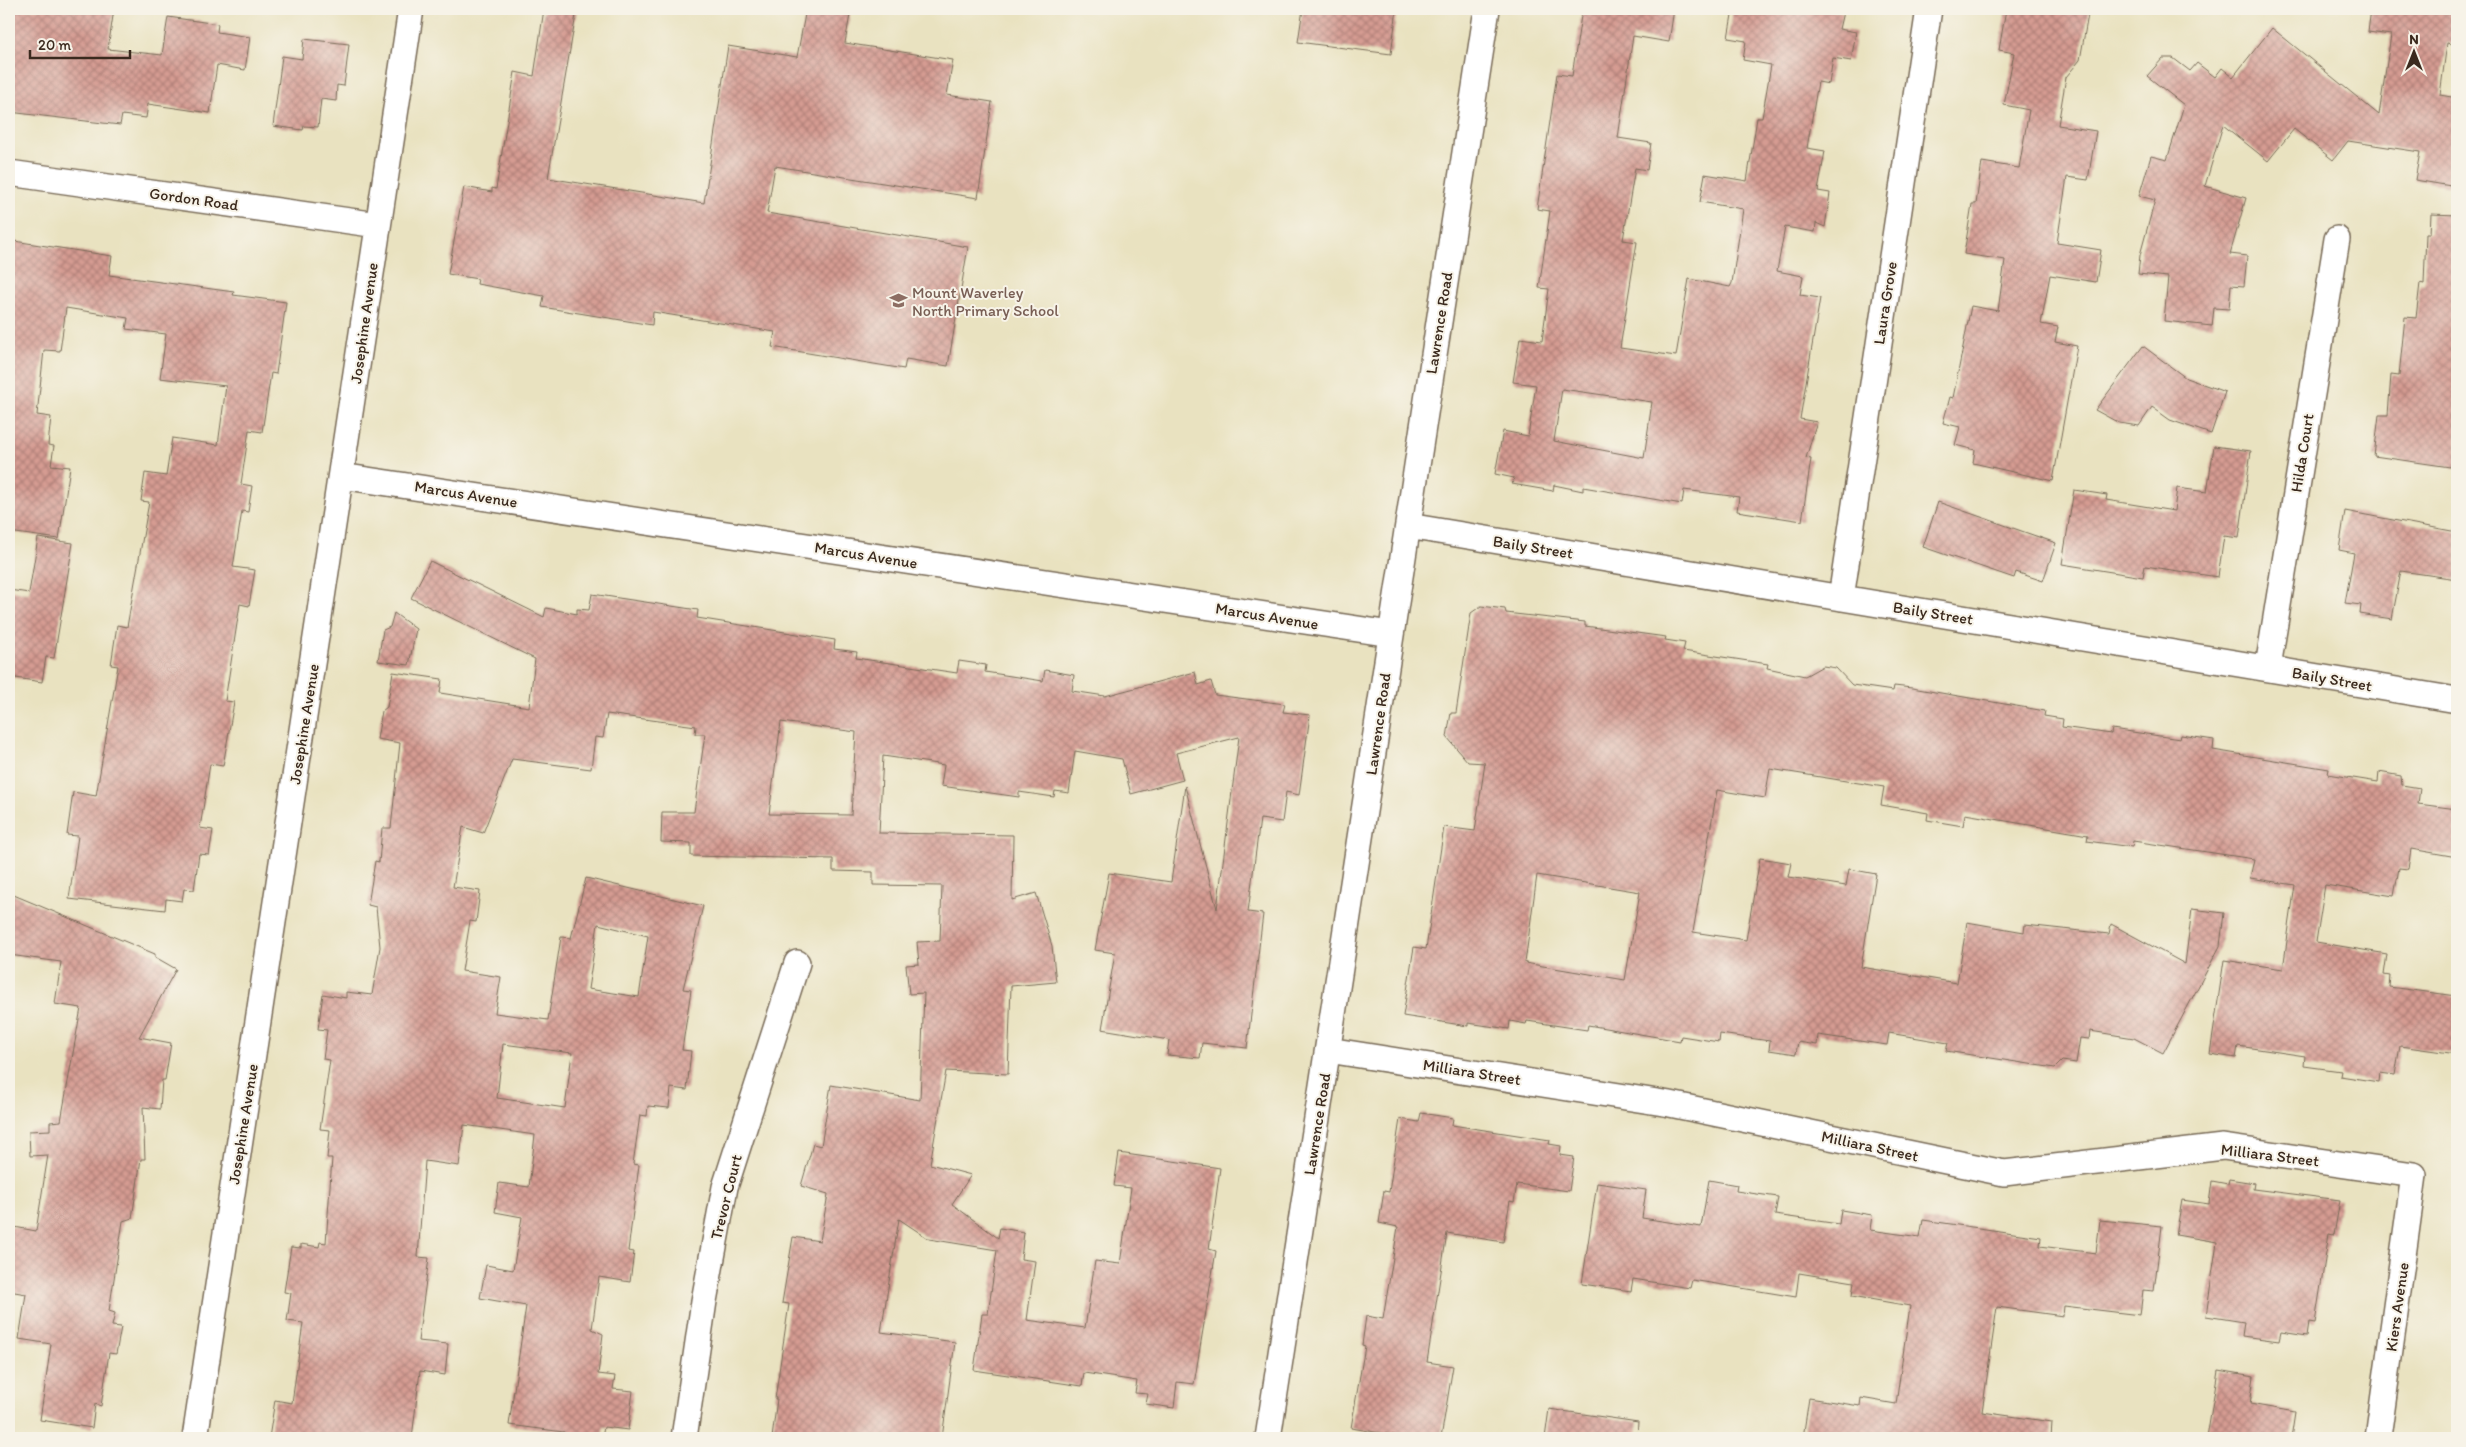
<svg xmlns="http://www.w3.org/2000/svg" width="2466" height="1447" viewBox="0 0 2466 1447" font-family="Itim,sans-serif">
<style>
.building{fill:url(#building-cross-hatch);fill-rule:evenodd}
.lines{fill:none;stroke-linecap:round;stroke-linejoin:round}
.minor-casing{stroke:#786a57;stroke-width:28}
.minor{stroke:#fff;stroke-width:25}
.labels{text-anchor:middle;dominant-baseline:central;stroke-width:4;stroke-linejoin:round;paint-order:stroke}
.street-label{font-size:16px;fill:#3b2a1e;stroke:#f7f3e8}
.education-label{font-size:16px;fill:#785e54;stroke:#f7f3e8;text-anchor:start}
</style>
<defs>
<pattern id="building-cross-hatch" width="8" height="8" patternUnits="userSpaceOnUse" patternTransform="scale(1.25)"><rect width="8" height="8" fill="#d59b92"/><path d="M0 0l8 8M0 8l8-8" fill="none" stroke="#ae7f77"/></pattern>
</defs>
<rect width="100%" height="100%" fill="#f7f3e8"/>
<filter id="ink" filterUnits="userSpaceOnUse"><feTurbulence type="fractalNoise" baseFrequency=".02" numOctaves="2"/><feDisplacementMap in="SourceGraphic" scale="10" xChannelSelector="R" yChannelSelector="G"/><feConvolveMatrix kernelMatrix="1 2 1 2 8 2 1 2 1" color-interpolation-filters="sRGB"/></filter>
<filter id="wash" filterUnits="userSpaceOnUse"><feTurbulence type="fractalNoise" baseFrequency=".0096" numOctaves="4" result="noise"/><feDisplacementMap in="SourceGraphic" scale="20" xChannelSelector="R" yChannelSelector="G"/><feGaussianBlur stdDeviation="1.12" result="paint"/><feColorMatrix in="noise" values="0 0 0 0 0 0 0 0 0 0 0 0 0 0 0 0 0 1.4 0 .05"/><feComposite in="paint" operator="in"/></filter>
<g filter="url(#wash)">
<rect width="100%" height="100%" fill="#e9e2c0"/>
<g id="blocks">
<path class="building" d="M 9,9 L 114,9 L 108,49 L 162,55 L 168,17 L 218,24 L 217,32 L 250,37 L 245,70 L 217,65 L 210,113 L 148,104 L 146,118 L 122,115 L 120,125 L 9,112 Z
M 544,9 L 577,9 L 548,178 L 704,203 L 728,46 L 797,57 L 806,9 L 851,9 L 845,43 L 953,60 L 947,95 L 992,102 L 978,198 L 775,166 L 767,213 L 968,247 L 948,366 L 906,359 L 904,369 L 772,347 L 775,332 L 653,312 L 652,325 L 542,307 L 544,296 L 477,284 L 478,279 L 448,274 L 464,187 L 492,192 L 492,188 L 496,189 L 515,72 L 534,76 Z
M 1303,9 L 1397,9 L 1391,54 L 1298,42 Z
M 1582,9 L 1674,9 L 1669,42 L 1633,36 L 1618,138 L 1651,143 L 1647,170 L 1635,168 L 1623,240 L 1637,242 L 1620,348 L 1676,356 L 1689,279 L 1730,287 L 1732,283 L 1743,209 L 1700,202 L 1705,174 L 1747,181 L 1757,118 L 1762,118 L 1771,65 L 1743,60 L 1746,41 L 1728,38 L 1733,9 L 1822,9 L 1843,12 L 1839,29 L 1856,32 L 1851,61 L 1833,58 L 1829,84 L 1818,82 L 1807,148 L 1825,151 L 1818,191 L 1830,193 L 1825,227 L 1816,223 L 1815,232 L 1785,227 L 1777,271 L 1803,276 L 1800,295 L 1820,298 L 1800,419 L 1817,422 L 1806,458 L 1811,459 L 1802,521 L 1737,511 L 1739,497 L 1684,490 L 1682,504 L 1583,487 L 1583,491 L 1554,485 L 1553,491 L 1512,484 L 1514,478 L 1495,474 L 1503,431 L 1528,436 L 1536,385 L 1513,382 L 1520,338 L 1542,341 L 1549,289 L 1539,288 L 1550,211 L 1537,209 L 1557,74 L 1572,76 ZM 1562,389 L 1652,402 L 1644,458 L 1554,441 Z
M 2006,9 L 2089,9 L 2080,60 L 2066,77 L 2058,125 L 2096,131 L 2088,180 L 2067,177 L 2057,243 L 2101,250 L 2096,282 L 2050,275 L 2041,324 L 2058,327 L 2055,342 L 2077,346 L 2053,481 L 1973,463 L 1975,450 L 1955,445 L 1960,427 L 1943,423 L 1950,397 L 1953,398 L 1971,306 L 1998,311 L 2005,260 L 1964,254 L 1972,204 L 1976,204 L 1982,162 L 2019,168 L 2029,110 L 2004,105 L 2014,53 L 1999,50 Z
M 2371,9 L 2457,9 L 2457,45 L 2447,43 L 2440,95 L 2457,98 L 2457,162 L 2455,162 L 2451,186 L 2415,180 L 2420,152 L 2348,141 L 2333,160 L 2294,129 L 2268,161 L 2223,125 L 2205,186 L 2246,198 L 2230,254 L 2247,256 L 2244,286 L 2231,285 L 2229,309 L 2214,308 L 2212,326 L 2164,321 L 2168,277 L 2138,274 L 2140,255 L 2155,200 L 2139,196 L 2151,156 L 2167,160 L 2184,105 L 2147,76 L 2163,58 L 2173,58 L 2190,71 L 2197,63 L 2215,77 L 2222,68 L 2233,77 L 2272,28 L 2379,115 L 2391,35 L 2368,32 Z
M 304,39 L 349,44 L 344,86 L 337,85 L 336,101 L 321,99 L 318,127 L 304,126 L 303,130 L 273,126 L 282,56 L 302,59 Z
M 2431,214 L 2457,215 L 2457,468 L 2374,456 L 2379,415 L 2388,415 L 2391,375 L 2399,376 L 2405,317 L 2416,318 L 2420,283 L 2424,284 L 2426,234 L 2430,234 Z
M 14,241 L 112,256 L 109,275 L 234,292 L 233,295 L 286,302 L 276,374 L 271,373 L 262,432 L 249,430 L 241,484 L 252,486 L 248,512 L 242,511 L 233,567 L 255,570 L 249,606 L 240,604 L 225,701 L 234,702 L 223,766 L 210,764 L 200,828 L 213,830 L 209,855 L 199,854 L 194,890 L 184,889 L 182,901 L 166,899 L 165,910 L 69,899 L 78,836 L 67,835 L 73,792 L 96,796 L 118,666 L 111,665 L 117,625 L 127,627 L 149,502 L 141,501 L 145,473 L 166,476 L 172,438 L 218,445 L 226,386 L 160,378 L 166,334 L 126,329 L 128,318 L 66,308 L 60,351 L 44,350 L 37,415 L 51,417 L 48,445 L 54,446 L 51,465 L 70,467 L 59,539 L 9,532 L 9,259 L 11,259 Z
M 2143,346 L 2186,378 L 2225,392 L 2211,434 L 2170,420 L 2152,407 L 2139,426 L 2119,423 L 2095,410 Z
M 2214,446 L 2251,451 L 2239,538 L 2224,536 L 2218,577 L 2145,566 L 2143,577 L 2062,564 L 2074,490 L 2107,495 L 2106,500 L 2174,511 L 2177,488 L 2207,492 Z
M 1938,502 L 2056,543 L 2043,581 L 2016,572 L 2014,578 L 1923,547 Z
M 2345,511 L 2457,532 L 2457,579 L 2401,571 L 2392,619 L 2360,614 L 2361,605 L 2345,603 L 2354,553 L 2339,550 Z
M 38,538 L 73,543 L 54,658 L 46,657 L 42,682 L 9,677 L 9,590 L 29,593 Z
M 430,561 L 544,617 L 546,608 L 577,614 L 577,609 L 589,610 L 592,594 L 698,610 L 697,618 L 835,640 L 834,649 L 857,652 L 856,658 L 957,673 L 959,661 L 986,665 L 985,672 L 1043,681 L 1045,670 L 1074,675 L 1072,691 L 1105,696 L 1195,672 L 1198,685 L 1211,681 L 1215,695 L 1285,704 L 1283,712 L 1310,715 L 1299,795 L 1286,792 L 1282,822 L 1260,819 L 1248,912 L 1263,914 L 1247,1048 L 1202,1043 L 1200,1058 L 1167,1055 L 1169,1040 L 1102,1029 L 1115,953 L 1095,950 L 1109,873 L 1171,882 L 1185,786 L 1217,909 L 1239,737 L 1176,753 L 1183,780 L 1131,794 L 1122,759 L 1075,751 L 1069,793 L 1055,791 L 1054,797 L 1019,792 L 1019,797 L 941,786 L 944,765 L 883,756 L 879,833 L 1013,835 L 1012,900 L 1036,893 L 1052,946 L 1056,982 L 1011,986 L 1008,1074 L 946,1071 L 930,1164 L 971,1175 L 952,1204 L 998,1238 L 1000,1228 L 1024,1232 L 1021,1259 L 1035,1261 L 1027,1320 L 1085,1328 L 1095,1261 L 1120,1264 L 1131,1188 L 1114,1186 L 1119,1153 L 1220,1168 L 1209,1249 L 1216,1251 L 1194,1384 L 1177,1382 L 1174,1408 L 1146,1404 L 1148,1394 L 1135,1393 L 1137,1381 L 1084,1373 L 1082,1386 L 974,1370 L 982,1314 L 988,1314 L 997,1250 L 929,1239 L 899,1219 L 881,1332 L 955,1342 L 942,1438 L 772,1438 L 777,1399 L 775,1399 L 789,1304 L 782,1303 L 793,1237 L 820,1241 L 828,1194 L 801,1186 L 813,1144 L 821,1146 L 831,1085 L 920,1100 L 924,993 L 909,994 L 906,965 L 919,964 L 917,942 L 940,941 L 942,886 L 873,885 L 873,872 L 833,871 L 833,859 L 691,856 L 691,843 L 661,842 L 662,812 L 694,812 L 705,734 L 695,734 L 696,726 L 607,714 L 603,738 L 595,737 L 591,769 L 512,759 L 483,833 L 463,827 L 453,887 L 480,891 L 476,922 L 470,921 L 462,971 L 501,977 L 495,1013 L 548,1020 L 561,937 L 571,938 L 586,878 L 703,906 L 683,989 L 691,990 L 682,1050 L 691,1051 L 687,1090 L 671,1088 L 669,1108 L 648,1106 L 647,1116 L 640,1115 L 633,1164 L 639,1165 L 628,1251 L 634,1252 L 630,1282 L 599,1277 L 592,1329 L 603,1334 L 598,1374 L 615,1376 L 613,1389 L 633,1391 L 628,1430 L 604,1427 L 602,1438 L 564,1438 L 564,1432 L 509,1425 L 526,1306 L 480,1298 L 486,1265 L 513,1270 L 522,1217 L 495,1212 L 499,1183 L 529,1187 L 535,1135 L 464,1125 L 459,1166 L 425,1161 L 418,1257 L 429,1258 L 418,1341 L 448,1344 L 445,1375 L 420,1371 L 412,1438 L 269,1438 L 275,1400 L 292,1403 L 303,1323 L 287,1321 L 291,1293 L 284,1292 L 291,1247 L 301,1248 L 301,1244 L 319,1247 L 320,1242 L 326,1243 L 332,1158 L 327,1158 L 330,1130 L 320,1129 L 330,1060 L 323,1059 L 327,1030 L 318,1029 L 323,994 L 346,998 L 346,992 L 372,995 L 380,947 L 376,907 L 368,905 L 375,861 L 379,862 L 382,828 L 391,828 L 400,743 L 377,739 L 382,711 L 387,707 L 393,672 L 442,679 L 440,693 L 529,707 L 535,659 L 411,598 ZM 781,722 L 856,732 L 851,815 L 769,814 ZM 598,924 L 648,936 L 639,997 L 588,989 ZM 503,1044 L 572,1053 L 565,1108 L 497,1098 Z
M 1481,606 L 1505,609 L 1506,613 L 1585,622 L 1585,626 L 1666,637 L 1665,640 L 1685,643 L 1683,651 L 1768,664 L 1767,668 L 1805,676 L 1823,666 L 1836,668 L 1852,685 L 1893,691 L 1894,686 L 1912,688 L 2045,711 L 2044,716 L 2063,719 L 2062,727 L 2111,734 L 2112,729 L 2180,739 L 2181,735 L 2214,740 L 2213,750 L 2329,769 L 2328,774 L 2378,782 L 2379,772 L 2401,776 L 2402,785 L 2420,788 L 2418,804 L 2457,809 L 2457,857 L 2411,849 L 2408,869 L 2399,868 L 2394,896 L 2325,885 L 2316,942 L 2387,954 L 2384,975 L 2390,976 L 2389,987 L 2457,996 L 2457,1054 L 2400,1046 L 2395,1075 L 2380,1073 L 2379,1082 L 2340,1076 L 2341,1071 L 2304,1066 L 2305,1056 L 2238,1046 L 2236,1058 L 2210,1054 L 2224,960 L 2283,969 L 2295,885 L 2250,878 L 2254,859 L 2133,841 L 2132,847 L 2087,841 L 2088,835 L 1965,814 L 1963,826 L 1927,820 L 1928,813 L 1881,805 L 1884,787 L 1770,769 L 1765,798 L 1717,790 L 1693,932 L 1746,940 L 1760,858 L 1791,863 L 1788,877 L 1846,886 L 1849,869 L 1876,874 L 1861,967 L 1957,983 L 1967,922 L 2024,932 L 2025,925 L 2109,934 L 2111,924 L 2185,964 L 2192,909 L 2224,913 L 2220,946 L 2163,1053 L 2134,1038 L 2090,1031 L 2089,1039 L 2080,1038 L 2076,1063 L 2062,1061 L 2055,1068 L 1946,1051 L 1948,1043 L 1889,1033 L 1887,1045 L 1818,1035 L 1817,1045 L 1798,1042 L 1796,1054 L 1769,1050 L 1770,1041 L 1720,1034 L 1719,1042 L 1681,1036 L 1680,1041 L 1588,1025 L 1587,1030 L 1527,1021 L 1526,1024 L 1510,1021 L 1509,1029 L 1468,1023 L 1468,1026 L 1403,1016 L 1414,947 L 1426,949 L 1444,827 L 1475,831 L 1485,763 L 1468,762 L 1447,737 L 1451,713 L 1456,713 L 1471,613 ZM 1537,875 L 1640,892 L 1625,980 L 1525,963 Z
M 394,613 L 416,629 L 409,665 L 378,661 L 383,630 L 390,627 Z
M 9,893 L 155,954 L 155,957 L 176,969 L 139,1037 L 171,1043 L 165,1080 L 162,1080 L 160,1109 L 143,1107 L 145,1159 L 141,1159 L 132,1218 L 123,1221 L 109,1311 L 115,1313 L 112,1326 L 121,1327 L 116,1354 L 109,1353 L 101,1406 L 95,1404 L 92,1428 L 40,1420 L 51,1344 L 19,1339 L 26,1294 L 9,1291 L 9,1226 L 36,1231 L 48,1155 L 30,1156 L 29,1131 L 50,1130 L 50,1122 L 61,1121 L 81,1008 L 55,1004 L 61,962 L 9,955 Z
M 1421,1113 L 1453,1118 L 1452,1125 L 1550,1140 L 1549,1144 L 1561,1146 L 1560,1155 L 1574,1157 L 1569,1191 L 1517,1184 L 1514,1202 L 1510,1201 L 1503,1242 L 1447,1233 L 1427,1362 L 1453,1366 L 1441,1438 L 1411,1438 L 1351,1428 L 1365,1346 L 1362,1345 L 1366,1316 L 1383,1319 L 1398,1227 L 1379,1223 L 1384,1191 L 1389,1192 L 1400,1119 L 1419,1122 Z
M 2229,1179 L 2254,1183 L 2253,1189 L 2340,1200 L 2334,1235 L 2329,1234 L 2315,1323 L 2309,1322 L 2307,1336 L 2281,1332 L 2279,1341 L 2242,1336 L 2244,1322 L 2206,1316 L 2217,1242 L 2176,1235 L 2182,1200 L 2209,1204 L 2212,1181 L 2228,1184 Z
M 1709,1180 L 1737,1185 L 1736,1191 L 1778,1197 L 1775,1215 L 1839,1224 L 1841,1210 L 1872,1215 L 1870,1230 L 1920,1237 L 1923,1220 L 2041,1237 L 2040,1246 L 2096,1253 L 2100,1220 L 2162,1226 L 2154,1291 L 2143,1290 L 2140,1315 L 2064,1306 L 2063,1316 L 1997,1307 L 1982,1412 L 2052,1422 L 2051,1438 L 1803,1438 L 1809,1398 L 1860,1406 L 1861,1398 L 1896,1404 L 1910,1306 L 1852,1296 L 1854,1282 L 1799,1273 L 1796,1297 L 1692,1280 L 1690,1288 L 1633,1279 L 1631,1291 L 1582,1284 L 1597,1183 L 1646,1190 L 1642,1218 L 1701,1227 Z
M 2218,1370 L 2254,1376 L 2250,1404 L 2295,1412 L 2291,1438 L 2207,1438 Z
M 1549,1409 L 1638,1422 L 1637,1438 L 1545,1438 Z"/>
</g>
</g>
<g filter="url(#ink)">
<use href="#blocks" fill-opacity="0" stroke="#786a57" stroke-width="1"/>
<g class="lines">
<defs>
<path id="minor" d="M 9,173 L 378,225
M 341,476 L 1391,634
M 1408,526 L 2457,700
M 1841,598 L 1929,9
M 2268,667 L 2337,239
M 1328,1050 L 1670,1104 L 2004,1173 L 2223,1147 L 2414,1175 L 2378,1438
M 195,1438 L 411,9
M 684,1438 L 704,1301 L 725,1187 L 797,963
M 1268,1438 L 1487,9"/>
</defs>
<use href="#minor" class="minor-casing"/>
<use href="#minor" class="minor"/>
</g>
</g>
<defs>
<symbol id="school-bare" viewBox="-9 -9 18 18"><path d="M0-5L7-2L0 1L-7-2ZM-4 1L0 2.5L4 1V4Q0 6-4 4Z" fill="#8d6e63" stroke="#f7f3e8" stroke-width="2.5" paint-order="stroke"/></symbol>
</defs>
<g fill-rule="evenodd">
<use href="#school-bare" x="886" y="288" width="25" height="25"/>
</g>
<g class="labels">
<g class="street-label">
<text transform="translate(194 199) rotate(8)">Gordon Road</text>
<text transform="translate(1885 303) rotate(-81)">Laura Grove</text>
<text transform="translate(364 323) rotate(-82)">Josephine Avenue</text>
<text transform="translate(1439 323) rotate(-81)">Lawrence Road</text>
<text transform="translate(2302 453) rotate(-81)">Hilda Court</text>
<text transform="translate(466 494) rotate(9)">Marcus Avenue</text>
<text transform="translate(1533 547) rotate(9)">Baily Street</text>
<text transform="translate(866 555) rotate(9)">Marcus Avenue</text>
<text transform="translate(1933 613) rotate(9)">Baily Street</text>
<text transform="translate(1267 616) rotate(9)">Marcus Avenue</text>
<text transform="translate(2332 679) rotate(10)">Baily Street</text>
<text transform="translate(304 724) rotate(-81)">Josephine Avenue</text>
<text transform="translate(1378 724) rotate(-82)">Lawrence Road</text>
<text transform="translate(1472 1072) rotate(9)">Milliara Street</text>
<text transform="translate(243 1124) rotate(-81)">Josephine Avenue</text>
<text transform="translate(1317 1124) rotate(-81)">Lawrence Road</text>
<text transform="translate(1870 1146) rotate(12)">Milliara Street</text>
<text transform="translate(2270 1155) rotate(7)">Milliara Street</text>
<text transform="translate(726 1197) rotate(-76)">Trevor Court</text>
<text transform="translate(2397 1307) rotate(-82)">Kiers Avenue</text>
</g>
<g class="education-label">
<text x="912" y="292">Mount Waverley<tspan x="912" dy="18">North Primary School</tspan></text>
</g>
</g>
<rect width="2466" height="1447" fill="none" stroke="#f7f3e8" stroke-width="30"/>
<g transform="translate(2414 52)" stroke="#f7f3e8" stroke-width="4" paint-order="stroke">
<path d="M0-4L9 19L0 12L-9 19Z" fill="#3b2a1e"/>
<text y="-8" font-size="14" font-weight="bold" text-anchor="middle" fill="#3b2a1e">N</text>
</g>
<path d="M30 50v8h100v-8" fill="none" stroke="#3b2a1e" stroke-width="2.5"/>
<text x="38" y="50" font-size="15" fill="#3b2a1e" stroke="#f7f3e8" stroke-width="4" paint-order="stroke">20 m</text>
</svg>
